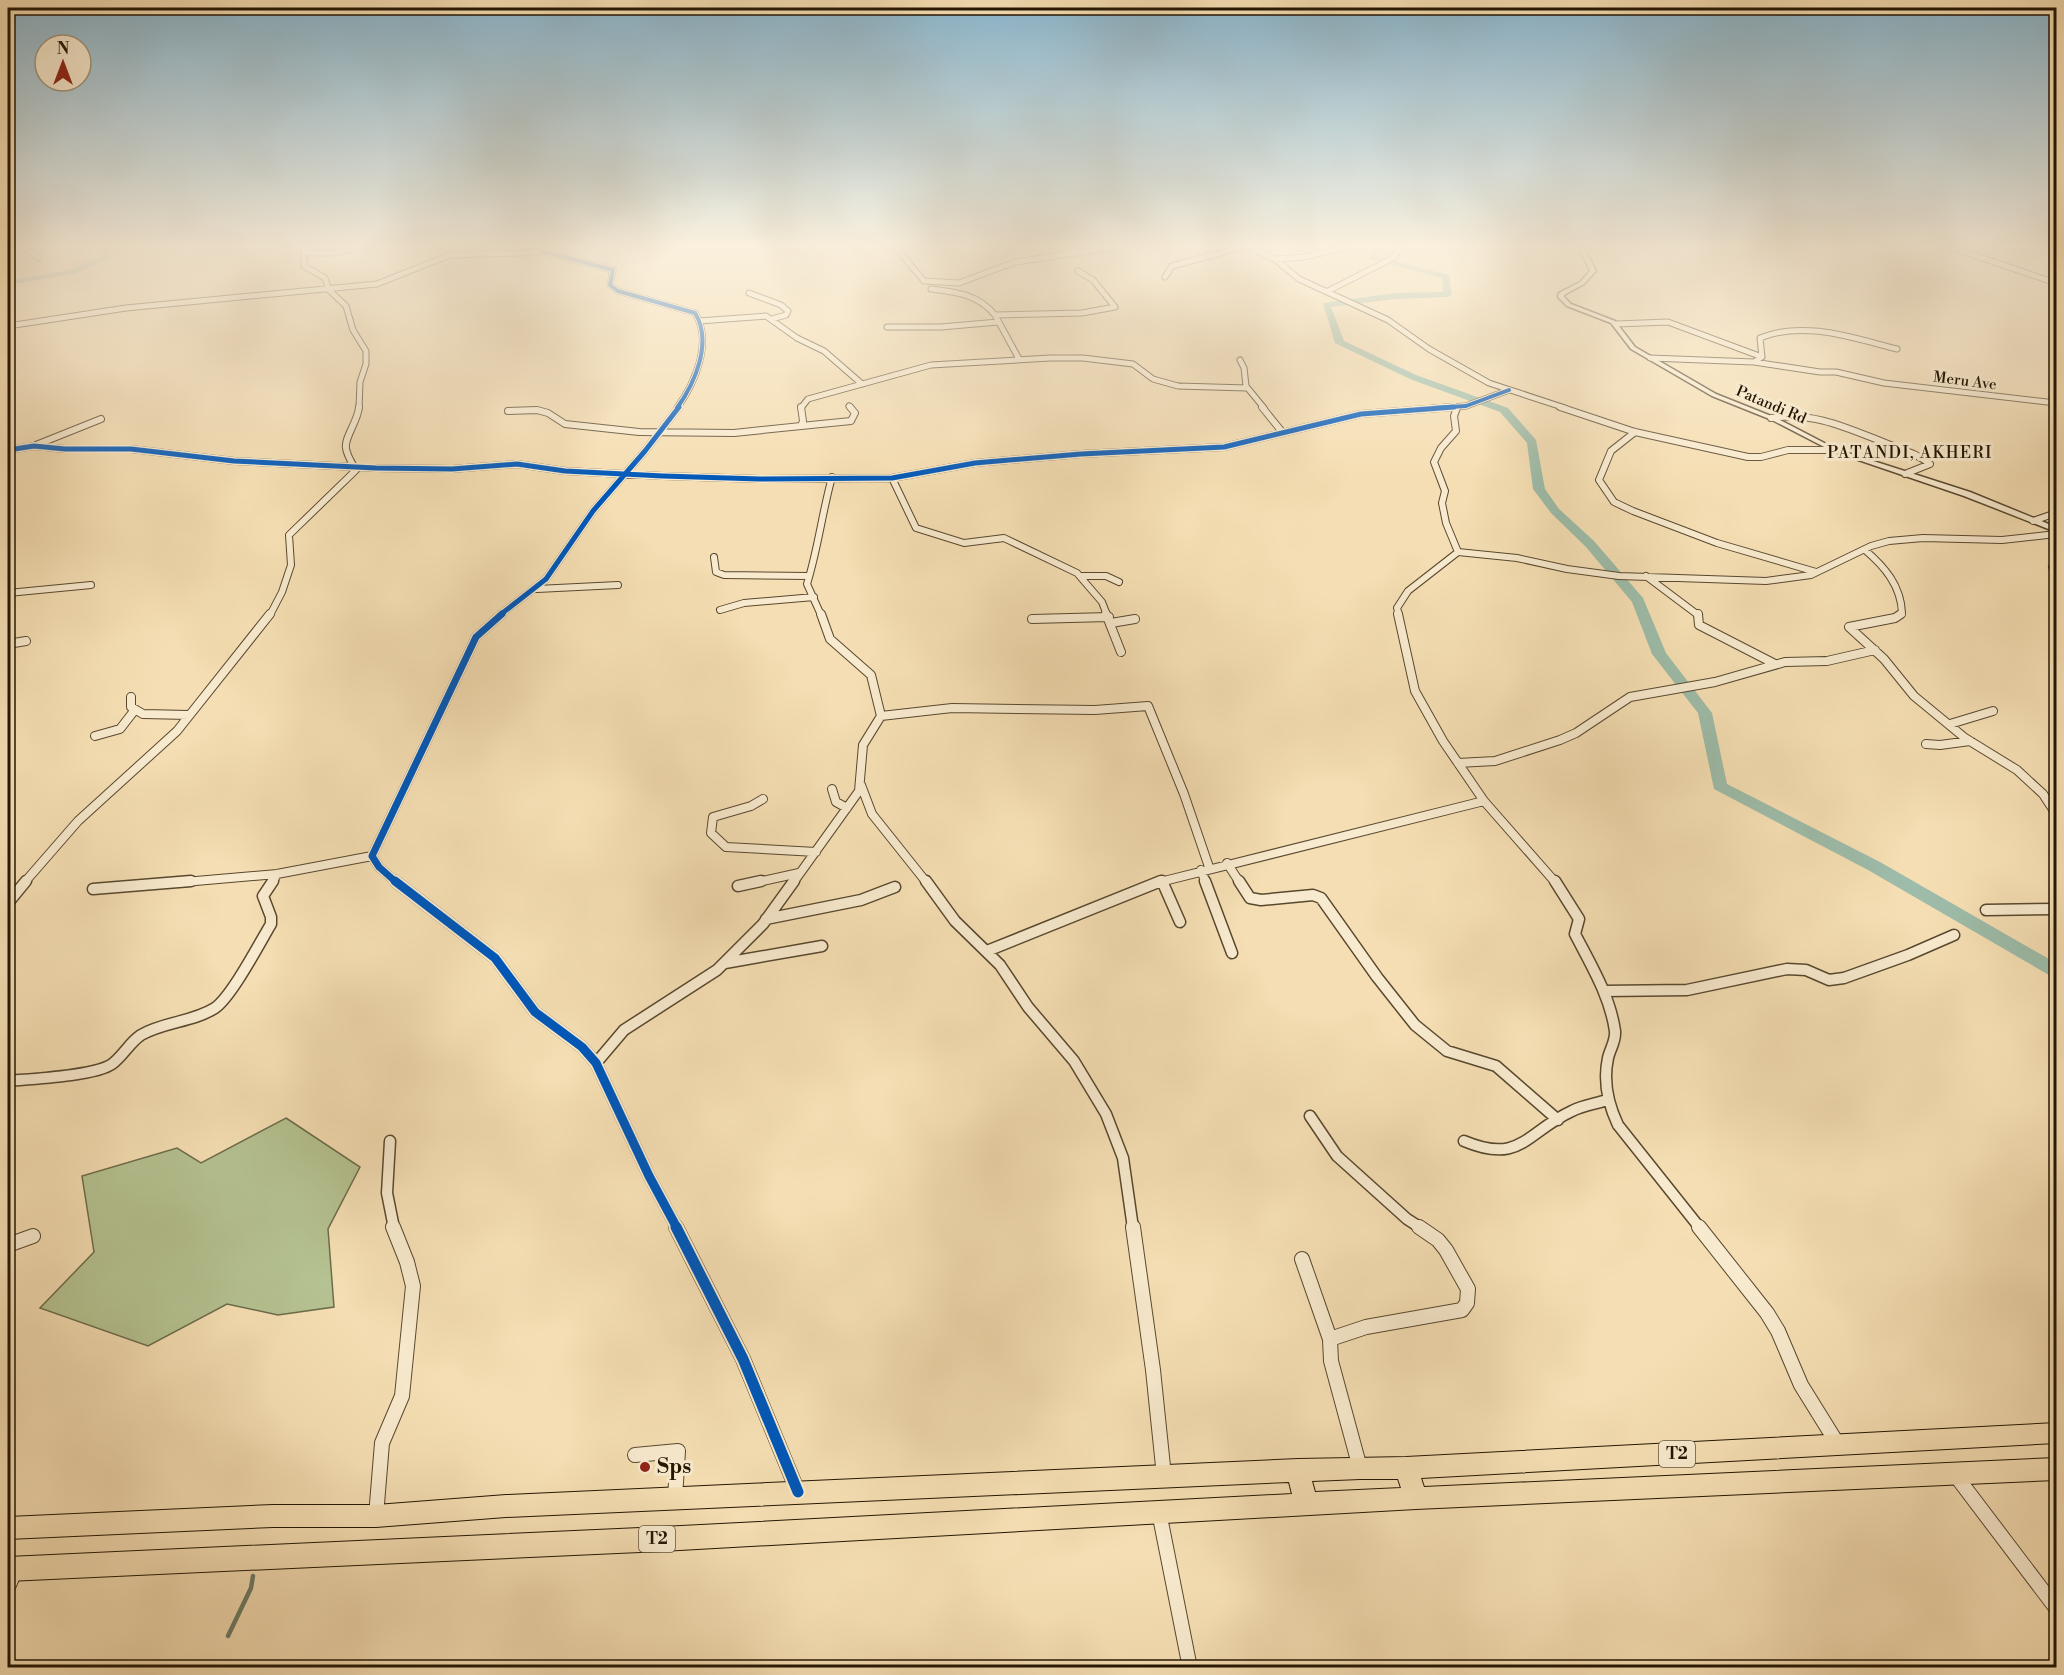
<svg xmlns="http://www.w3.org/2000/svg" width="2064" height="1675" viewBox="0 0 2064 1675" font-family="'Libre Bodoni',serif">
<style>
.green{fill:#b5c291;stroke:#6c6c4a;stroke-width:1.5}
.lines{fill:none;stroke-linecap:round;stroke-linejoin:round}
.stream{stroke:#6c7a67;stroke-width:4.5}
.river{fill:#9dbca9;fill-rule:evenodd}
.minor-far4-casing{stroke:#58482f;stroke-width:7}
.minor-far3-casing{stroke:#58482f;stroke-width:8}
.minor-far2-casing{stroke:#58482f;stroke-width:10}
.minor-far1-casing{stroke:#58482f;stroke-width:13}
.minor-casing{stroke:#58482f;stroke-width:16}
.tertiary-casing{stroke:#58482f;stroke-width:3}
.trunk-casing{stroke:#231603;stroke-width:2}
.minor-far4{stroke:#f8eace;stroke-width:5}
.minor-far3{stroke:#f8eace;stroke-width:6}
.minor-far2{stroke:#f8eace;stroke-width:8}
.minor-far1{stroke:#f8eace;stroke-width:10}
.minor{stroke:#f8eace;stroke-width:14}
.tertiary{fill:#f8eace;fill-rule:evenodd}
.trunk{fill:#f5deb3;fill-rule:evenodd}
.cycleway-far4-casing{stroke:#f8eace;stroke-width:6}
.cycleway-far3-casing{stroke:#f8eace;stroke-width:8}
.cycleway-far2-casing{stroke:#f8eace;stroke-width:10}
.cycleway-far1-casing{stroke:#f8eace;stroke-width:13}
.cycleway-casing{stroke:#f8eace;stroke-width:15}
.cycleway-far4{stroke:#0057b8;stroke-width:4}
.cycleway-far3{stroke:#0057b8;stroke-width:5}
.cycleway-far2{stroke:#0057b8;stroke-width:7}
.cycleway-far1{stroke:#0057b8;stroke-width:9}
.cycleway{stroke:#0057b8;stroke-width:11}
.poi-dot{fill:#8f2418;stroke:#f8eace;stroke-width:2}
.labels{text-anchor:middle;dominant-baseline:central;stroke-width:6;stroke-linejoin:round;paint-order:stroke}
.far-street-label{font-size:15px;fill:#231603;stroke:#f8eace}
.far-neighbourhood-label{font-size:16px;letter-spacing:1.5px;fill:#231603;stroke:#f8eace}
.shield{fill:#f8eace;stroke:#635640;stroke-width:1.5}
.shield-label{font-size:16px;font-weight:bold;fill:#231603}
.near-poi-label{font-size:21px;font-weight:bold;fill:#231603;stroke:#f8eace;text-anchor:start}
</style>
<rect width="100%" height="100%" fill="#f5deb3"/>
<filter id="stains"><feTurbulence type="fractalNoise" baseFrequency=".00333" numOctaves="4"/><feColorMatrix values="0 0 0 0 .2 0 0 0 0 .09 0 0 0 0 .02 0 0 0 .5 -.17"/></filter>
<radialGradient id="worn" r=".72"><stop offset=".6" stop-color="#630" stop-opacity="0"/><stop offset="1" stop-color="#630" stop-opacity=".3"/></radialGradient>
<path class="green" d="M 286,1118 L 360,1167 L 328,1229 L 334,1307 L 278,1315 L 227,1304 L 148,1346 L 40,1308 L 94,1252 L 82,1176 L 177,1148 L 201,1163 Z"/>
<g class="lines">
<path class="stream" d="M 228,1636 L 251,1588 L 253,1576"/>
<path class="river" d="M 101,248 L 109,248 L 110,259 L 74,274 L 8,285 L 8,281 L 69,270 L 103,256 Z
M 1374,248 L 1382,248 L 1377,256 L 1449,275 L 1452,294 L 1448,297 L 1395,299 L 1331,307 L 1344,341 L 1416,375 L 1508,408 L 1536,440 L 1545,489 L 1559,509 L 1594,541 L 1643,598 L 1666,653 L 1712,713 L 1727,784 L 1880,862 L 2056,963 L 2056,977 L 2049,975 L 1868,870 L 1714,789 L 1698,713 L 1652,654 L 1632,602 L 1586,547 L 1551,513 L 1533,489 L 1527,443 L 1500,412 L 1410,379 L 1335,343 L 1323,303 L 1395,293 L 1443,292 L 1442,278 L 1369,259 Z"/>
<defs>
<path id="minor-far4" d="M 26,248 L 39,258
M 304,248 L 304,266 L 325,278 L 329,290 L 346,306 L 353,330 L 366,351 L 366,364 L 360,382 L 359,408
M 896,248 L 924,281 L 959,283 L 1015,262 L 1110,248
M 1062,248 L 1079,252
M 1251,248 L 1276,260 L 1299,279 L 1388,320 L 1429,349 L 1489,383 L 1565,408
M 1953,248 L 2056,283
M 542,251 L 613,270 L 610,285 L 618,291 L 695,313 C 713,342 695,383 677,408
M 305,253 L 333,253 L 350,249
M 1275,259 L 1304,257 L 1344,248
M 1165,277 L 1172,266 L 1239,248
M 931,289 C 956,292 978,294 995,315
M 1328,291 L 1393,258 L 1400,248
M 749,293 L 781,305 L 788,311 L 786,315 L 772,319
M 699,321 L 766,316 L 797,338 L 824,351 L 862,384
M 1616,324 L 1668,322 L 1762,357
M 8,326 L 126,308 L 377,284 L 450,255 L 522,253 L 546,250
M 887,327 L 941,327 L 998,322
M 1650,358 L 1754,362 L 1762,357 L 1760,338 C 1804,320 1853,338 1897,349
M 1019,359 L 995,315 L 1082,313 L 1115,307 L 1093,280 L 1078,271
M 1240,360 L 1244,368 L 1246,386 L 1264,408
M 1754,362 L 1820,372 L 1836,372 L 1884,383 L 2056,403
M 849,406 L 851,408
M 801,408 L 808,399 L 931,365 L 1050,358 L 1083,358 L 1133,364 L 1153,379 L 1178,386 L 1247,388
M 1434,408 L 1466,406 L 1509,390"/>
<path id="minor-far3" d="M 1262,407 L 1283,433
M 1560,407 L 1635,432 L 1748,457 L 1761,457 L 1788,450 L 1834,450
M 508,411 L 537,410 L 548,413 L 565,424 L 639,432 L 734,433 L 801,426 L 803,421 L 801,407
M 1771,418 C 1814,411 1849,429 1888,444 C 1903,450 1918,454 1930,464 L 1905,474
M 801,426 L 851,421 L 855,413 L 850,407
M 1635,432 L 1611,451 L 1599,480 L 1614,502 L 1633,511 L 1717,543 L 1816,572
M 36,445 L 101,419
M 8,450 L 34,446 L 65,449 L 131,449 L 234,461 L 376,468 L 452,469 L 517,464 L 565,471 L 663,476 L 760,479 L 892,478 L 975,463 L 1081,454 L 1224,447 L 1361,414 L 1454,407
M 892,478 L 916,528 L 964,543 L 1004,538 L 1077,573 L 1102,602 L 1107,615
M 2033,521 L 2056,513
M 1865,550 C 1885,567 1901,586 1902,613 L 1899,615
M 1458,552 L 1517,558 L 1567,569 L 1619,576 L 1766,581 L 1811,575 L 1871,546 L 1889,541 L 1923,538 L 2002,540 L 2056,534
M 714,557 L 716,572 L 724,575 L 809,576
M 2052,567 L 2056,565
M 1080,576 L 1106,576 L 1119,582
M 1646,576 L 1698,615
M 537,589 L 618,585
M 8,593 L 91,585
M 720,610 L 744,603 L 814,597
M 270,615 L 282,592 L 291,565 L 289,535 L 356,470 C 352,463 347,456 346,448 C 344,438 358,421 359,407
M 500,615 L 546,579 L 593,511 L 645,451 L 679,407
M 821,615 L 807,584 C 818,549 822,513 832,477
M 1399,615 L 1397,608 L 1408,591 L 1458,552 L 1446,523 L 1442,503 L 1445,491 L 1434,462 L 1441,448 L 1456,431 L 1454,416 L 1457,408"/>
<path id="minor-far2" d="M 1106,614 L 1121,652
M 1398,614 L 1415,691 L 1443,741 L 1484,801 L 1556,883
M 1698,614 L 1699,625 L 1775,664
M 1901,614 L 1895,618 L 1849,627 L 1884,659 L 1914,696 L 1965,738 L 2017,770 L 2043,794 L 2056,814
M 1032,619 L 1109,617
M 1111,623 L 1135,619
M 8,644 L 26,641
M 131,697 L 131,707 L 143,714 L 189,715
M 881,716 L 952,708 L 1095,710 L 1148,706 L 1184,794 L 1209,867
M 1950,724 L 1993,711
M 95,736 L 120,729 L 134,711
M 1926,744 L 1940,745 L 1970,741
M 1458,763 L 1495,761 L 1560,740 L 1576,733 L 1630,697 L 1715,682 L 1785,662 L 1827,661 L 1875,650
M 861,785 L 872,814 L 927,883
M 832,789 L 836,802 L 847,808
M 763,799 L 751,806 L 713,817 L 711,833 L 726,847 L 816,852
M 1227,863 L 1240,883
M 1201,870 L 1206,883
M 1162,880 L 1163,883
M 24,883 L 78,821 L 177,731 L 270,614
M 173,883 L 277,874 L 372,856
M 272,883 L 277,874
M 397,883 L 379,867 L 372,856 L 476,637 L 502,614
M 754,883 L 799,873
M 793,883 L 859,791 L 863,745 L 881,716 L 871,675 L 830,639 L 821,614
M 1156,883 L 1484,801"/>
<path id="minor-far1" d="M 395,881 L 495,958 L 535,1012 L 582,1047 L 596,1063 L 649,1176 L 677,1228
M 926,881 L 955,921 L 1000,965 L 1028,1007 L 1074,1061 L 1106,1114 L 1123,1158 L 1133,1228
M 1162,881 L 1180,922
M 1205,881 L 1232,953
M 1239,881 L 1250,898 L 1261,900 L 1313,895 L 1321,898 L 1377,977 L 1415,1025 L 1447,1051 L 1496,1066 L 1558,1120
M 1555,881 L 1579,919 L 1575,934 C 1591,965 1610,996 1615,1031 C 1616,1041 1610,1049 1608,1058 C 1603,1081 1608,1104 1618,1125 L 1700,1228
M 738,886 L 761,881
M 93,889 L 191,881
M 8,903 L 26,881
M 1986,910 L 2056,909
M 766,919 L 861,900 L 895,887
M 987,951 L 1161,881
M 725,963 L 822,946
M 1604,991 L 1687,990 L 1787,969 L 1806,970 L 1829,980 L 1844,978 L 1908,955 L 1954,935
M 596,1063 L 624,1030 L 717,970 L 763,924 L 794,881
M 8,1081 C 31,1079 95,1076 112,1064 C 123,1056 130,1042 141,1035 C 163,1022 193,1022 215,1008 C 232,996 259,944 271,924 L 271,917 L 263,896 L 273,881
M 1310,1116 L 1337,1156 L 1407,1219 L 1421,1228
M 390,1141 L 387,1193 L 394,1228
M 1464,1141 C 1521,1165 1526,1132 1572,1111 C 1583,1105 1595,1104 1607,1100"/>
<path id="minor" d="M 676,1227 L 743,1359 L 798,1492
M 1133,1227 L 1153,1370 L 1164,1476
M 1699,1227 L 1767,1313 L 1778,1331 L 1801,1385 L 1837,1443
M 8,1245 L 33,1236
M 1302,1259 L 1330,1339 L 1331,1361 L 1360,1468
M 1330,1339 L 1366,1327 L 1462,1310 L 1467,1303 L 1468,1289 L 1446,1250 L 1438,1240 L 1419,1227
M 635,1455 L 678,1451 L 675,1498
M 1956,1476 L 2056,1608
M 1159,1512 L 1190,1668
M 376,1516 L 382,1443 L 402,1396 L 413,1286 L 407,1262 L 393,1227
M 8,1587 L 15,1571"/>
<path id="tertiary" d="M 1579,248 L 1584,248 L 1596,271 L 1584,284 L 1564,295 L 1564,297 L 1571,304 L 1615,321 L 1635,347 L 1716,394 L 1776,418 L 1836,449 L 1970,492 L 2056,527 L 2056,532 L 1964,496 L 1832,451 L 1772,420 L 1712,396 L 1631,349 L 1611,323 L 1567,306 L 1558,297 L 1559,293 L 1580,282 L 1590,271 Z"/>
<path id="trunk" d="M 2056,1423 L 2056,1443 L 1421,1478 L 1424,1487 L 2056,1458 L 2056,1480 L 1416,1509 L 662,1551 L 8,1581 L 8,1557 L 662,1527 L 1292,1494 L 1289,1482 L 506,1517 L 376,1527 L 273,1527 L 8,1539 L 8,1517 L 273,1505 L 376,1505 L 506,1495 L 1298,1459 L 1406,1457 ZM 1360,1479 L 1398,1479 L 1401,1488 L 1315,1492 L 1312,1481 Z"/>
</defs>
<use href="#minor-far4" class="minor-far4-casing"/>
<use href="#minor-far3" class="minor-far3-casing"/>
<use href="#minor-far2" class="minor-far2-casing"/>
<use href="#minor-far1" class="minor-far1-casing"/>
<use href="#minor" class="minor-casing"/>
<use href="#tertiary" class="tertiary-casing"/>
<use href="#trunk" class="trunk-casing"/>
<use href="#minor-far4" class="minor-far4"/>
<use href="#minor-far3" class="minor-far3"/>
<use href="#minor-far2" class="minor-far2"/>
<use href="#minor-far1" class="minor-far1"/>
<use href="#minor" class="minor"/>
<use href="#tertiary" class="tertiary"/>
<use href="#trunk" class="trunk"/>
<defs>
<path id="cycleway-far4" d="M 542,251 L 613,270 L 610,285 L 618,291 L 695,313 C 713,342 695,383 677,408
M 1434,408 L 1466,406 L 1509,390"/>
<path id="cycleway-far3" d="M 8,450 L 34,446 L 65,449 L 131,449 L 234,461 L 376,468 L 452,469 L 517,464 L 565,471 L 663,476 L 760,479 L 892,478 L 975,463 L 1081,454 L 1224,447 L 1361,414 L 1454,407
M 500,615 L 546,579 L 593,511 L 645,451 L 679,407"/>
<path id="cycleway-far2" d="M 397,883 L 379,867 L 372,856 L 476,637 L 502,614"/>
<path id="cycleway-far1" d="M 395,881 L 495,958 L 535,1012 L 582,1047 L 596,1063 L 649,1176 L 677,1228"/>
<path id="cycleway" d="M 676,1227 L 743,1359 L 798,1492"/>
</defs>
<use href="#cycleway-far4" class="cycleway-far4-casing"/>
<use href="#cycleway-far3" class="cycleway-far3-casing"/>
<use href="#cycleway-far2" class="cycleway-far2-casing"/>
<use href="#cycleway-far1" class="cycleway-far1-casing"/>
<use href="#cycleway" class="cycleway-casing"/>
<use href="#cycleway-far4" class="cycleway-far4"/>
<use href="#cycleway-far3" class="cycleway-far3"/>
<use href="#cycleway-far2" class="cycleway-far2"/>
<use href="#cycleway-far1" class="cycleway-far1"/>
<use href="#cycleway" class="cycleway"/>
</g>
<linearGradient id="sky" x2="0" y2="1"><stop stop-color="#8ab7cf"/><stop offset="0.51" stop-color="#faf0dd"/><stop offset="1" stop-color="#faf0dd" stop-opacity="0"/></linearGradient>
<rect width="2064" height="482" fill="url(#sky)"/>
<circle class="poi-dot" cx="645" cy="1467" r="6"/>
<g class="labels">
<g class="far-street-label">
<text transform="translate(1965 381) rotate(7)">Meru Ave</text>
<text transform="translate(1771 405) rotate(23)">Patandi Rd</text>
</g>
<g class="far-neighbourhood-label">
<text x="1910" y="453">PATANDI, AKHERI</text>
</g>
<g class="shield">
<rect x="1659" y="1441" width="36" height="26" rx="4.5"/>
<rect x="639" y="1526" width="36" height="26" rx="4.5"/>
</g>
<g class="shield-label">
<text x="1677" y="1454">T2</text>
<text x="657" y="1539">T2</text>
</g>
<g class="near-poi-label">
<text x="657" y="1467">Sps</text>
</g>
</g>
<rect width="2064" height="1675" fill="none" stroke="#f5deb3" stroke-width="30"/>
<rect x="9" y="9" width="2046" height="1657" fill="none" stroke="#231603" stroke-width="3"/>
<rect x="15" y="15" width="2034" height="1645" fill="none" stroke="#231603" stroke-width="1.5"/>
<g transform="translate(63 63)"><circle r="28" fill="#f8eace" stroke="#a3957d" stroke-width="1.5"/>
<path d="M0-4.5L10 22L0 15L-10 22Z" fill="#8f2418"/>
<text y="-9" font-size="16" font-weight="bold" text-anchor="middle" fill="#231603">N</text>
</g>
<rect width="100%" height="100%" filter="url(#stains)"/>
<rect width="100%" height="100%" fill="url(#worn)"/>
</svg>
